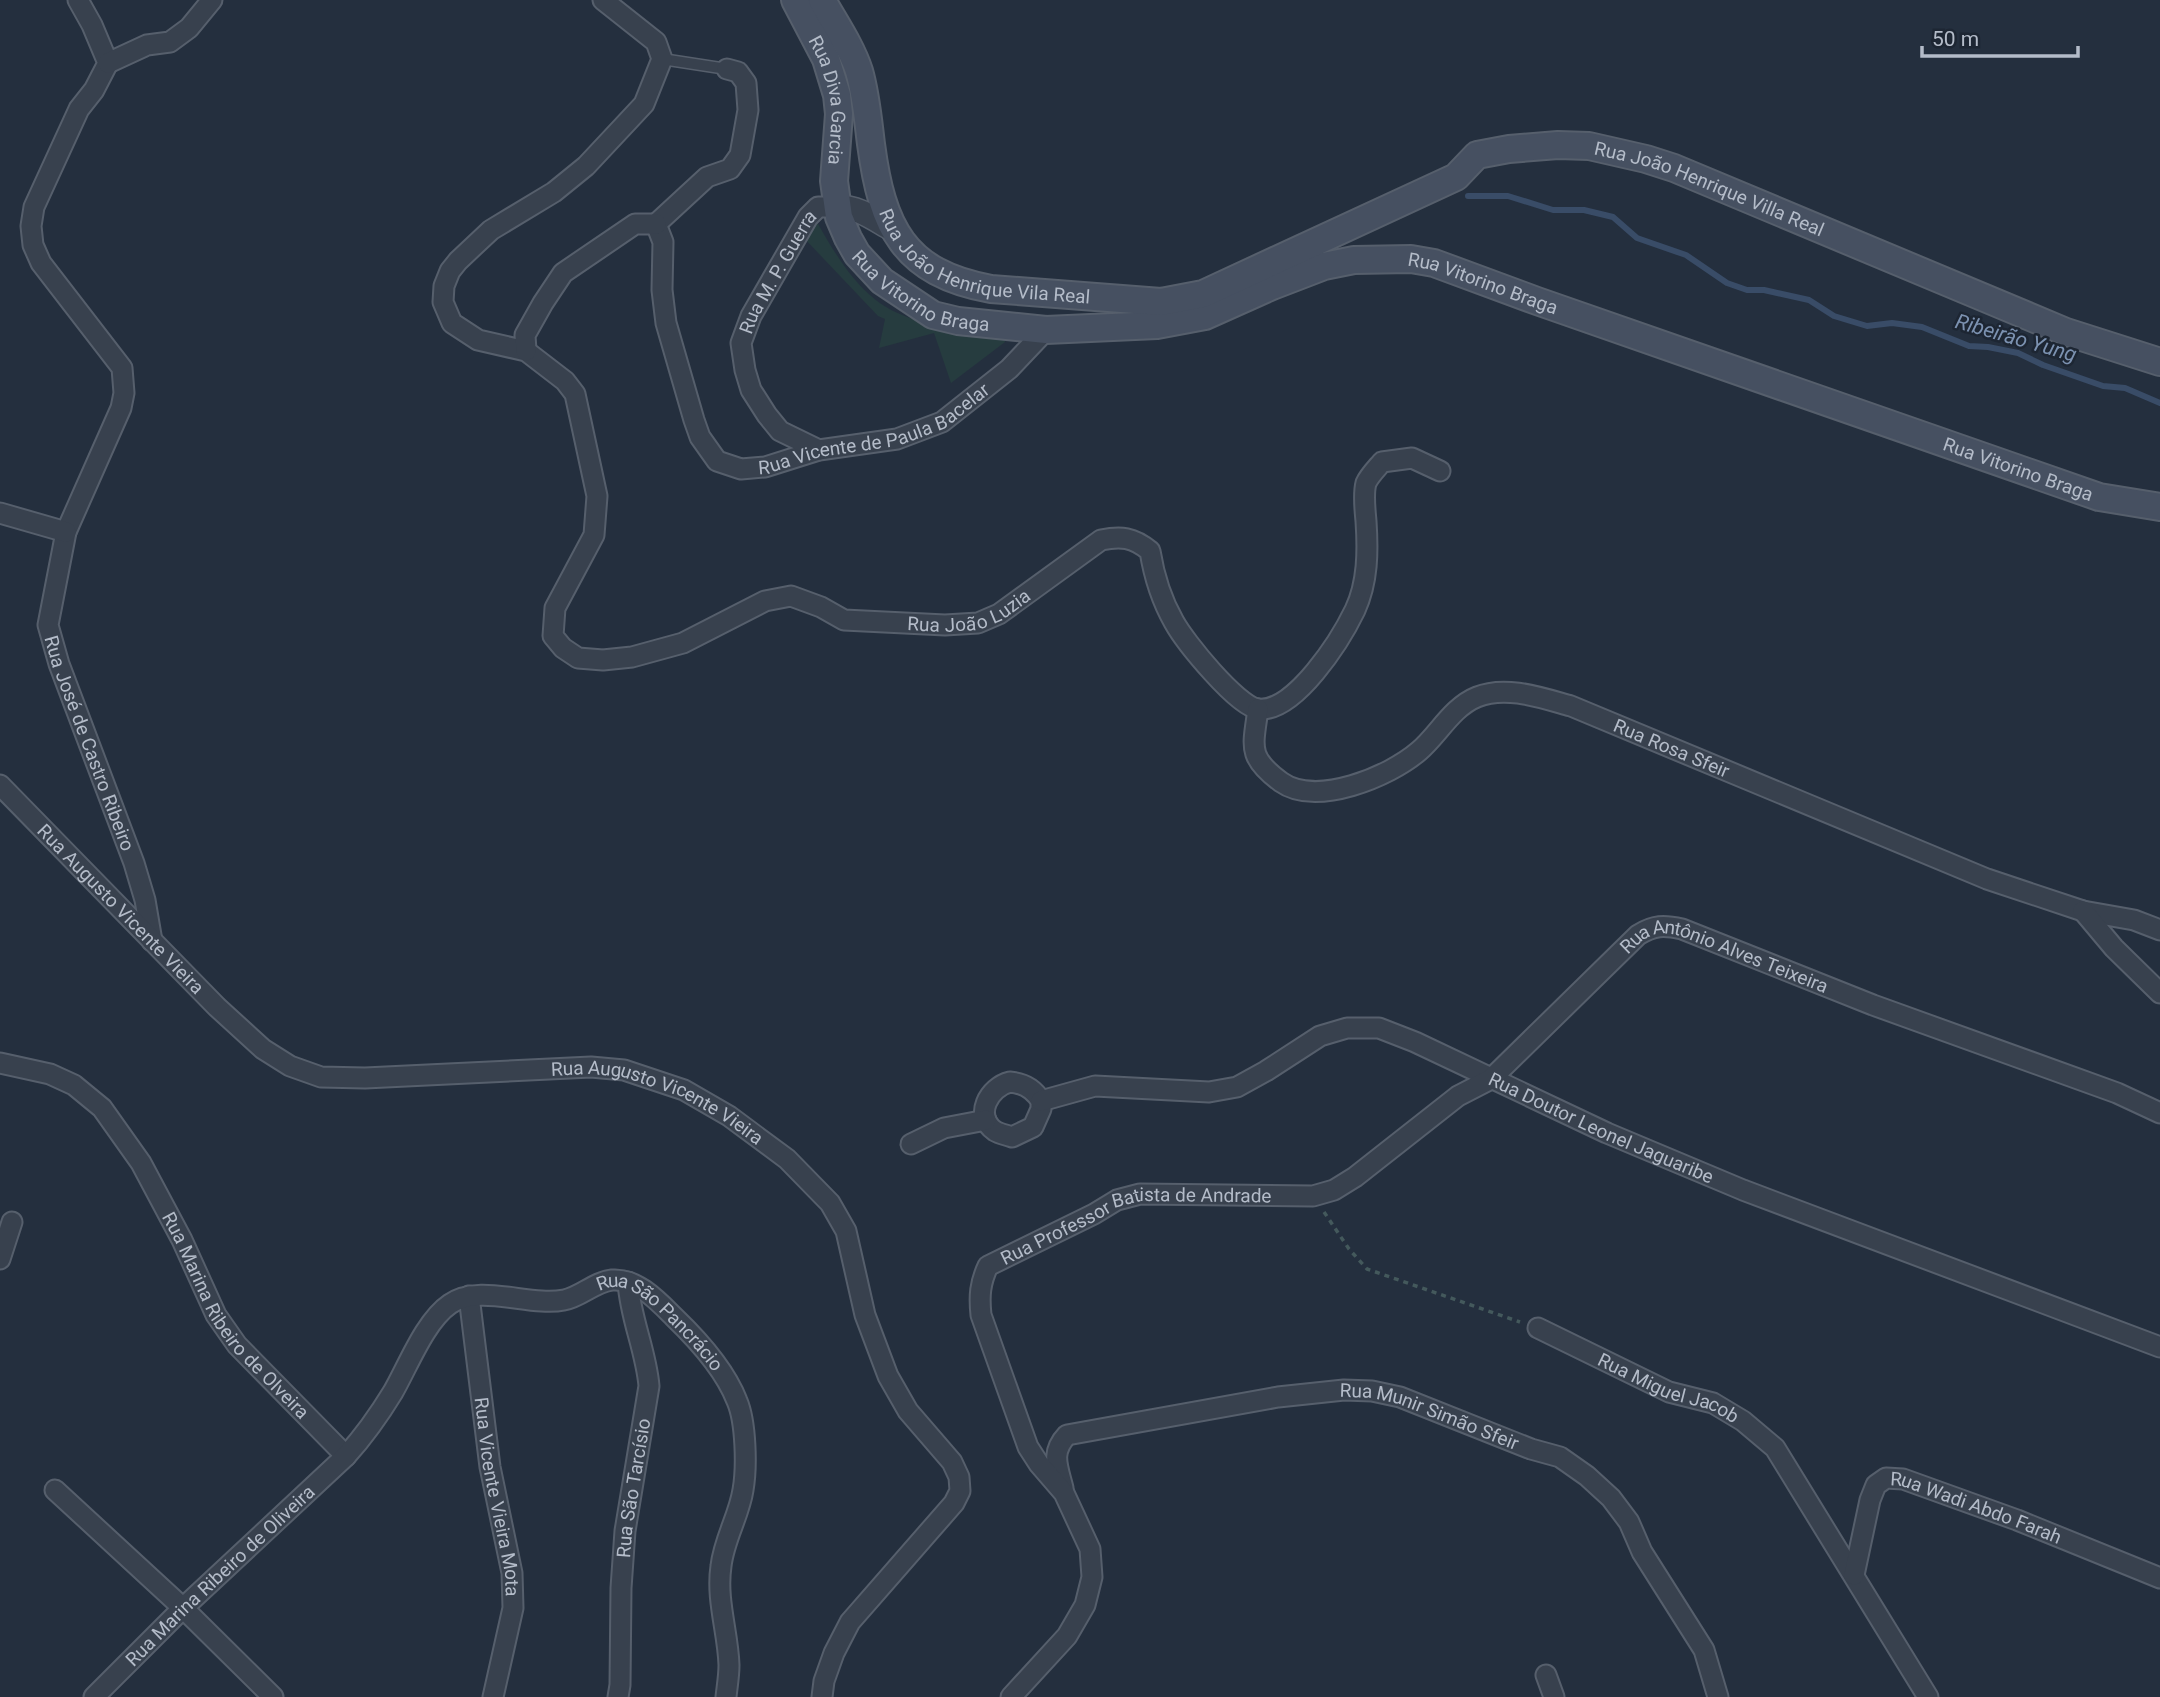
<svg xmlns="http://www.w3.org/2000/svg" width="2160" height="1697" viewBox="0 0 2160 1697" font-family="Roboto,sans-serif">
<style>
.green{fill:#263c3f}
.lines{fill:none;stroke-linecap:round;stroke-linejoin:round}
.stream{stroke:#394c67;stroke-width:6}
.service-casing{stroke:#565f6c;stroke-width:13}
.minor-casing{stroke:#565f6c;stroke-width:23}
.tertiary-casing{stroke:#565f6c;stroke-width:26}
.secondary-casing{stroke:#565f6c;stroke-width:30}
.path{stroke:#44595c;stroke-width:3.5;stroke-dasharray:5 5;stroke-linecap:butt}
.service{stroke:#38414e;stroke-width:10}
.minor{stroke:#38414e;stroke-width:19}
.tertiary{stroke:#38414e;stroke-width:23}
.secondary{stroke:#465061;stroke-width:26}
.labels{text-anchor:middle;dominant-baseline:central;stroke-width:5;stroke-linejoin:round;paint-order:stroke}
.street-label{font-size:19px;fill:#b4bcc9;stroke:#1d2633}
.water-label{font-size:21px;font-style:italic;fill:#7c92b1;stroke:#1d2633}
</style>
<rect width="100%" height="100%" fill="#242f3e"/>
<path class="green" d="M 817,222 C 872,321 899,320 1004,336 L 1005,342 L 951,383 L 934,333 L 879,348 L 885,319 L 878,316 L 804,238 Z"/>
<g class="lines">
<path class="stream" d="M 1468,196 L 1508,196 L 1553,210 L 1584,210 L 1613,217 L 1637,238 L 1686,255 L 1727,283 L 1747,290 L 1764,290 L 1809,300 L 1834,316 L 1867,326 L 1892,323 L 1922,327 L 1969,346 L 1988,347 L 2018,353 L 2043,365 L 2103,386 L 2125,388 L 2160,403"/>
<defs>
<path id="service" d="M 662,59 L 727,69"/>
<g id="minor">
<path id="s1" d="M 78,0 L 92,25 L 108,63 L 94,90 L 79,109 L 34,207 L 31,226 L 33,245 L 41,263 L 122,368 L 124,393 L 121,408 L 66,532 L 48,625 L 59,664 L 134,863 L 145,900 L 152,941"/>
<path id="s2" d="M 603,0 L 656,42 L 662,59 L 644,104 L 586,166 L 554,192 L 491,230 L 458,261 L 450,271 L 444,286 L 443,302 L 452,323 L 478,340 L 526,351 L 565,381 L 575,394 L 597,496 L 594,535 L 555,608 L 553,636 L 563,648 L 578,658 L 603,660 L 632,657 L 683,643 L 765,601 L 791,596 L 821,607 L 844,620 L 945,625 L 978,623 L 999,614 L 1101,540 C 1121,536 1133,537 1150,551 C 1154,576 1162,601 1174,622 C 1185,642 1237,706 1258,709 C 1295,713 1341,639 1355,610 C 1368,582 1368,551 1366,521 C 1365,510 1363,494 1366,483 C 1369,476 1377,468 1382,462 L 1412,458 L 1440,471"/>
<path d="M 108,63 L 147,45 L 170,42 L 189,28 L 212,0"/>
<path id="s3" d="M 656,224 L 663,242 L 662,290 L 666,323 L 694,420 L 700,437 L 717,461 L 741,469 L 765,467 L 819,450 L 897,439 L 942,422 L 1009,369 L 1046,330"/>
<path d="M 656,224 L 707,177 L 730,169 L 740,155 L 748,110 L 746,83 L 738,72 L 727,69"/>
<path d="M 526,351 L 525,335 L 543,303 L 563,273 L 635,224 L 656,224"/>
<path id="s4" d="M 819,450 L 780,431 L 767,415 L 751,390 L 745,370 L 741,343 L 751,316 L 808,217 L 818,207 L 838,207"/>
<path d="M 0,513 L 66,532"/>
<path id="s5" d="M 1258,709 C 1253,747 1247,757 1281,782 C 1316,807 1389,777 1419,751 C 1438,735 1452,707 1477,697 C 1506,685 1542,698 1571,706 L 1987,879 L 2083,911 L 2134,920 L 2160,930"/>
<path id="s6" d="M 0,785 L 217,1007 L 263,1049 L 290,1066 L 321,1077 L 365,1078 L 591,1067 L 624,1070 L 684,1090 L 729,1116 L 787,1159 L 830,1203 L 846,1231 L 865,1315 L 888,1376 L 908,1411 L 952,1462 L 959,1477 L 960,1491 L 954,1503 L 850,1622 L 834,1653 L 824,1681 L 822,1697"/>
<path d="M 2083,911 L 2114,948 L 2160,993"/>
<path id="s7" d="M 0,1063 L 50,1074 L 74,1085 L 102,1108 L 141,1163 L 182,1240 L 216,1315 L 237,1345 L 346,1456"/>
<path d="M 1010,1082 C 1023,1083 1034,1089 1041,1101 L 1041,1109 L 1033,1127 L 1012,1137 C 1007,1135 1000,1134 995,1131 C 973,1116 989,1087 1010,1082 Z"/>
<path id="s8" d="M 1041,1101 L 1095,1086 L 1209,1092 L 1237,1087 L 1266,1071 L 1320,1036 L 1347,1028 L 1379,1028 L 1415,1042 L 1607,1133 L 1743,1190 L 2160,1347"/>
<path d="M 911,1144 L 944,1128 L 986,1120"/>
<path d="M 0,1259 L 12,1222"/>
<path id="s9" d="M 469,1296 L 490,1467 L 512,1573 L 513,1608 L 493,1697"/>
<path id="s10" d="M 1538,1328 L 1669,1392 L 1713,1403 L 1743,1421 L 1775,1448 L 1928,1697"/>
<path id="s11" d="M 1063,1488 C 1058,1467 1050,1453 1067,1435 L 1278,1397 L 1344,1390 L 1372,1391 L 1400,1397 L 1531,1449 L 1560,1457 L 1587,1476 L 1611,1498 L 1629,1522 L 1642,1552 L 1704,1650 L 1718,1697"/>
<path d="M 55,1490 L 183,1608 L 273,1697"/>
<path id="s12" d="M 1854,1575 L 1870,1500 L 1876,1485 L 1886,1478 L 1903,1479 L 2017,1520 L 2160,1578"/>
<path d="M 1546,1675 L 1554,1697"/>
<path id="s13" d="M 94,1697 L 183,1608 L 346,1456 C 365,1435 379,1415 393,1392 C 408,1366 425,1321 450,1304 C 480,1283 530,1307 564,1300 C 581,1297 594,1282 612,1280 C 637,1278 658,1301 674,1317 C 698,1340 725,1370 737,1401 C 746,1422 747,1467 743,1490 C 739,1516 724,1539 721,1566 C 716,1600 728,1632 729,1665 C 729,1676 727,1687 726,1697"/>
<path id="s14" d="M 618,1697 L 620,1685 L 621,1588 L 625,1531 L 649,1386 C 646,1350 630,1318 628,1282"/>
<path id="s15" d="M 1011,1697 L 1067,1636 L 1085,1605 L 1092,1577 L 1090,1549 L 1064,1493 L 1039,1464 L 1028,1447 L 981,1315 C 979,1296 980,1283 988,1266 L 1094,1214 L 1117,1200 L 1140,1194 L 1313,1196 L 1334,1190 L 1355,1177 L 1458,1096 L 1491,1079 L 1638,935 C 1654,925 1664,925 1682,929 L 1873,1005 L 2117,1093 L 2160,1113"/>
</g>
<path id="tertiary" d="M 838,207 C 859,207 874,219 892,229"/>
<g id="secondary">
<path id="s16" d="M 795,0 L 826,59 L 837,95 L 839,114 L 834,181 L 839,217 L 848,238 L 857,254 L 882,281 L 933,315 L 958,321 L 1046,330 L 1157,325 L 1205,316 L 1272,286 L 1324,266 L 1354,260 L 1411,259 L 1434,263 L 1537,301 L 2099,497 L 2160,507"/>
<path id="s17" d="M 822,0 C 834,22 851,46 859,71 C 866,95 868,120 871,144 C 882,227 903,273 991,289 L 1161,302 L 1203,294 L 1456,177 L 1477,155 L 1509,149 L 1558,145 L 1589,146 L 1646,159 L 1674,168 L 2066,332 L 2160,362"/>
</g>
</defs>
<use href="#service" class="service-casing"/>
<use href="#minor" class="minor-casing"/>
<use href="#tertiary" class="tertiary-casing"/>
<use href="#secondary" class="secondary-casing"/>
<path class="path" d="M 1324,1212 L 1349,1249 L 1367,1269 L 1520,1322"/>
<use href="#service" class="service"/>
<use href="#minor" class="minor"/>
<use href="#tertiary" class="tertiary"/>
<use href="#secondary" class="secondary"/>
</g>
<g class="labels">
<g class="street-label">
<text stroke="none"><textPath href="#s16" startOffset="108">Rua Diva Garcia</textPath></text>
<text stroke="none"><textPath href="#s17" startOffset="1124">Rua João Henrique Villa Real</textPath></text>
<text stroke="none"><textPath href="#s17" startOffset="341">Rua João Henrique Vila Real</textPath></text>
<text stroke="none"><textPath href="#s4" startOffset="222">Rua M. P. Guerra</textPath></text>
<text stroke="none"><textPath href="#s16" startOffset="345">Rua Vitorino Braga</textPath></text>
<text stroke="none"><textPath href="#s16" startOffset="933">Rua Vitorino Braga</textPath></text>
<text stroke="none"><textPath href="#s3" startOffset="415">Rua Vicente de Paula Bacelar</textPath></text>
<text stroke="none"><textPath href="#s16" startOffset="1500">Rua Vitorino Braga</textPath></text>
<text stroke="none"><textPath href="#s2" startOffset="1293">Rua João Luzia</textPath></text>
<text stroke="none"><textPath href="#s1" startOffset="819">Rua José de Castro Ribeiro</textPath></text>
<text stroke="none"><textPath href="#s5" startOffset="518">Rua Rosa Sfeir</textPath></text>
<text stroke="none"><textPath href="#s6" startOffset="173">Rua Augusto Vicente Vieira</textPath></text>
<text stroke="none"><textPath href="#s15" startOffset="1339">Rua Antônio Alves Teixeira</textPath></text>
<text stroke="none"><textPath href="#s6" startOffset="782">Rua Augusto Vicente Vieira</textPath></text>
<text stroke="none"><textPath href="#s8" startOffset="600">Rua Doutor Leonel Jaguaribe</textPath></text>
<text stroke="none"><textPath href="#s15" startOffset="644">Rua Professor Batista de Andrade</textPath></text>
<text stroke="none"><textPath href="#s7" startOffset="362">Rua Marina Ribeiro de Olveira</textPath></text>
<text stroke="none"><textPath href="#s13" startOffset="766">Rua São Pancrácio</textPath></text>
<text stroke="none"><textPath href="#s10" startOffset="144">Rua Miguel Jacob</textPath></text>
<text stroke="none"><textPath href="#s11" startOffset="427">Rua Munir Simão Sfeir</textPath></text>
<text stroke="none"><textPath href="#s14" startOffset="210">Rua São Tarcísio</textPath></text>
<text stroke="none"><textPath href="#s9" startOffset="203">Rua Vicente Vieira Mota</textPath></text>
<text stroke="none"><textPath href="#s12" startOffset="200">Rua Wadi Abdo Farah</textPath></text>
<text stroke="none"><textPath href="#s13" startOffset="175">Rua Marina Ribeiro de Oliveira</textPath></text>
</g>
<g class="water-label">
<text transform="translate(2016 338) rotate(16)">Ribeirão Yung</text>
</g>
</g>
<path d="M1922 46v10h156v-10" fill="none" stroke="#b4bcc9" stroke-width="3.5"/>
<text x="1932" y="46" font-size="21" fill="#b4bcc9" stroke="#1d2633" stroke-width="5" paint-order="stroke">50 m</text>
</svg>
